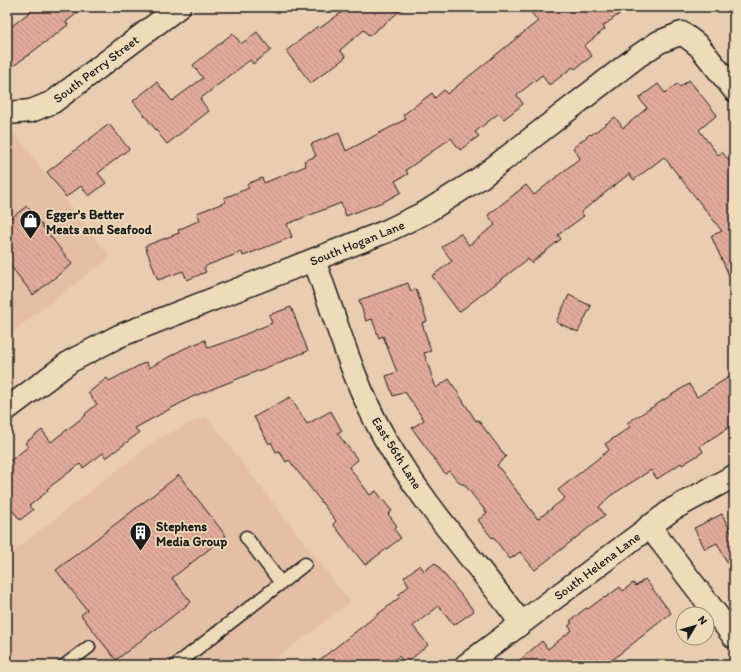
<svg xmlns="http://www.w3.org/2000/svg" width="741" height="672" viewBox="0 0 741 672" font-family="Itim,sans-serif">
<style>
.built{fill:#e4bfa6}
.building{fill:url(#building-back-hatch);stroke:#1c1c1c}
.lines{fill:none;stroke-linecap:round;stroke-linejoin:round}
.service-casing{stroke:#1c1c1c;stroke-width:15}
.minor-casing{stroke:#1c1c1c;stroke-width:25}
.tertiary-casing{stroke:#1c1c1c;stroke-width:25}
.service{stroke:#eedbb9;stroke-width:12}
.minor{stroke:#eedbb9;stroke-width:22}
.tertiary{stroke:#eedbb9;stroke-width:22}
.labels{text-anchor:middle;dominant-baseline:central;stroke-width:3.5;stroke-linejoin:round;paint-order:stroke}
.street-label{font-size:13px;fill:#1c1c1c;stroke:#eedbb9}
.poi-label{font-size:13px;font-weight:bold;fill:#1c1c1c;stroke:#eedbb9;text-anchor:start}
</style>
<defs>
<pattern id="building-back-hatch" width="6" height="6" patternUnits="userSpaceOnUse"><rect width="6" height="6" fill="#e2aa9a"/><path d="M-1 5l2 2M0 0l6 6M5-1l2 2" fill="none" stroke="#c19284"/></pattern>
</defs>
<rect width="100%" height="100%" fill="#eaccb0"/>
<filter id="ink" filterUnits="userSpaceOnUse"><feTurbulence type="fractalNoise" baseFrequency=".025" numOctaves="2"/><feDisplacementMap in="SourceGraphic" scale="8" xChannelSelector="R" yChannelSelector="G"/><feConvolveMatrix kernelMatrix="1 2 1 2 8 2 1 2 1" color-interpolation-filters="sRGB"/></filter>
<g filter="url(#ink)">
<path class="built" d="M 7,132 L 14,133 L 110,257 L 7,336 Z
M 206,416 L 350,602 L 268,665 L 18,665 L 7,651 L 7,556 L 159,438 Z"/>
<path class="building" d="M 36,7 L 85,7 L 66,22 L 68,25 L 7,71 L 7,30 Z
M 349,7 L 405,7 L 369,36 L 364,30 L 340,50 L 346,57 L 311,83 L 286,51 L 318,26 L 320,28 Z
M 527,7 L 629,7 L 603,26 L 605,29 L 584,46 L 592,56 L 575,69 L 573,67 L 551,84 L 548,84 L 542,75 L 517,95 L 523,104 L 504,119 L 499,113 L 475,132 L 479,136 L 460,150 L 451,138 L 406,170 L 408,174 L 395,181 L 401,192 L 385,201 L 346,216 L 341,203 L 287,224 L 292,237 L 243,256 L 242,252 L 208,265 L 204,268 L 206,272 L 187,280 L 183,271 L 158,280 L 145,246 L 179,233 L 178,230 L 200,220 L 197,213 L 226,202 L 224,198 L 249,188 L 247,184 L 262,178 L 264,183 L 306,166 L 304,161 L 316,156 L 311,144 L 339,133 L 346,151 L 406,119 L 403,115 L 432,93 L 435,98 L 444,90 L 447,94 L 538,21 Z
M 257,32 L 271,50 L 253,64 L 250,60 L 200,99 L 209,111 L 167,144 L 133,101 L 157,82 L 172,101 L 203,78 L 193,65 L 233,33 L 241,44 Z
M 689,80 L 717,115 L 699,130 L 718,155 L 722,152 L 734,167 L 734,286 L 711,236 L 722,231 L 664,157 L 634,180 L 629,174 L 581,212 L 584,216 L 558,235 L 561,239 L 531,263 L 528,259 L 459,312 L 432,276 L 452,261 L 442,247 L 460,233 L 469,245 L 495,225 L 488,215 L 526,185 L 534,195 L 580,158 L 573,148 L 590,134 L 591,135 L 615,117 L 623,128 L 647,108 L 639,98 L 658,84 L 665,93 L 677,84 L 680,87 Z
M 109,124 L 129,149 L 98,173 L 106,183 L 89,196 L 81,186 L 66,197 L 47,172 Z
M 27,206 L 72,264 L 33,295 L 7,261 L 7,221 Z
M 408,283 L 411,292 L 416,289 L 427,321 L 422,323 L 431,351 L 424,353 L 436,388 L 449,379 L 476,421 L 478,420 L 506,457 L 497,465 L 538,519 L 565,498 L 558,490 L 609,450 L 605,444 L 630,427 L 627,423 L 689,384 L 697,397 L 734,374 L 734,424 L 700,446 L 703,452 L 682,465 L 681,463 L 657,479 L 651,470 L 610,496 L 599,507 L 605,515 L 535,570 L 520,552 L 510,559 L 493,537 L 492,538 L 478,520 L 487,513 L 464,484 L 461,484 L 449,471 L 445,474 L 412,428 L 424,420 L 405,392 L 393,396 L 386,376 L 397,372 L 383,336 L 379,338 L 372,319 L 366,321 L 359,300 Z
M 569,295 L 591,306 L 578,332 L 556,322 Z
M 291,307 L 308,351 L 192,397 L 135,428 L 139,433 L 106,458 L 103,453 L 83,468 L 80,464 L 47,489 L 48,491 L 29,506 L 33,510 L 20,520 L 7,503 L 7,463 L 28,447 L 25,443 L 42,430 L 51,442 L 86,415 L 85,414 L 97,404 L 88,393 L 107,378 L 109,381 L 146,362 L 149,368 L 183,349 L 205,340 L 208,348 L 234,339 L 272,323 L 269,315 Z
M 290,397 L 307,424 L 331,411 L 342,431 L 337,433 L 358,460 L 349,467 L 370,495 L 376,491 L 392,511 L 388,514 L 397,526 L 394,529 L 401,538 L 365,565 L 333,524 L 336,521 L 289,460 L 286,462 L 279,451 L 276,452 L 271,442 L 269,444 L 254,417 Z
M 179,475 L 226,536 L 172,578 L 191,602 L 116,660 L 81,615 L 87,610 L 56,570 Z
M 722,514 L 734,538 L 734,576 L 717,543 L 705,549 L 694,528 Z
M 435,563 L 474,611 L 454,625 L 439,606 L 413,626 L 428,645 L 405,664 L 399,656 L 388,665 L 313,665 L 400,597 L 398,595 L 409,586 L 404,577 L 420,565 L 424,571 Z
M 645,579 L 671,613 L 606,665 L 514,665 L 542,641 L 548,649 L 572,630 L 568,626 L 572,623 L 570,621 L 586,608 L 588,609 L 604,597 L 605,598 L 620,587 L 623,591 L 633,583 L 636,586 Z"/>
<g class="lines">
<defs>
<path id="service" d="M 281,583 L 305,564
M 65,665 L 89,647
M 176,665 L 281,583 L 246,537"/>
<path id="minor" d="M 314,260 C 336,319 353,382 384,437 C 422,503 476,562 521,623
M 7,409 L 71,361 L 119,336 L 387,231 L 426,212 L 480,178 L 638,56 L 659,42 L 682,33 L 699,46 L 734,90
M 649,526 L 734,637
M 466,665 L 673,509 L 734,476"/>
<path id="tertiary" d="M 7,113 L 31,111 L 53,102 L 179,7"/>
</defs>
<use href="#service" class="service-casing"/>
<use href="#minor" class="minor-casing"/>
<use href="#tertiary" class="tertiary-casing"/>
<use href="#service" class="service"/>
<use href="#minor" class="minor"/>
<use href="#tertiary" class="tertiary"/>
</g>
</g>
<defs>
<symbol id="shop-pin" viewBox="-11 -11 22 30"><path d="M0 17L-7.5 6A9.5 9.5 0 1 1 7.5 6Z" fill="#1c1c1c" stroke="#eedbb9"/><path d="M-5-2.5h2.3a2.7 3.5 0 0 1 5.4 0H5L5.5 6h-11ZM-1.5-2.5h3a1.5 2.3 0 0 0-3 0Z" fill="#fff"/></symbol>
<symbol id="building-pin" viewBox="-11 -11 22 30"><path d="M0 17L-7.5 6A9.5 9.5 0 1 1 7.5 6Z" fill="#1c1c1c" stroke="#eedbb9"/><path d="M-4-6H4V6H1V3H-1V6H-4ZM-2.5-4.3h1.7v1.8h-1.7ZM.8-4.3h1.7v1.8H.8ZM-2.5-1h1.7V.8h-1.7ZM.8-1h1.7V.8H.8Z" fill="#fff"/></symbol>
</defs>
<g fill-rule="evenodd">
<use href="#shop-pin" x="18" y="208" width="25" height="34"/>
<use href="#building-pin" x="128" y="520" width="25" height="34"/>
</g>
<g class="labels">
<g class="street-label">
<text transform="translate(96 69) rotate(-37)">South Perry Street</text>
<text transform="translate(357 243) rotate(-22)">South Hogan Lane</text>
<text transform="translate(397 453) rotate(58)">East 56th Lane</text>
<text transform="translate(597 566) rotate(-37)">South Helena Lane</text>
</g>
<g class="poi-label">
<text x="46" y="214">Egger's Better<tspan x="46" dy="15">Meats and Seafood</tspan></text>
<text x="156" y="526">Stephens<tspan x="156" dy="15">Media Group</tspan></text>
</g>
</g>
<rect width="741" height="672" fill="none" stroke="#eedbb9" stroke-width="24"/>
<rect x="12" y="12" width="717" height="648" fill="none" stroke="#1c1c1c" stroke-width="1.5" filter="url(#ink)"/>
<g transform="translate(695 626) rotate(52)"><circle r="19" fill="#eedbb9" stroke="#9a8f7a"/>
<path d="M0-3L7 15L0 10L-7 15Z" fill="#1c1c1c"/>
<text y="-6" font-size="11" font-weight="bold" text-anchor="middle" fill="#1c1c1c">N</text>
</g>
</svg>
